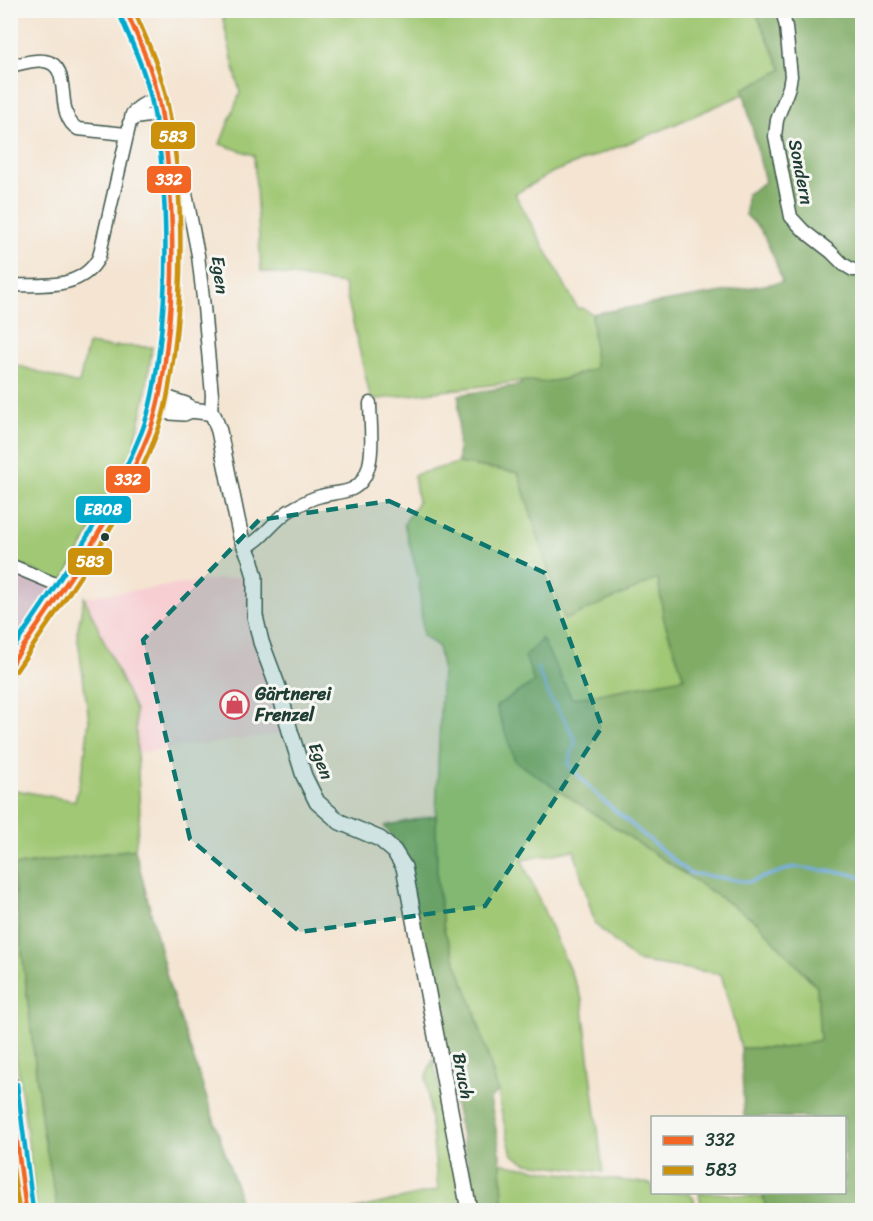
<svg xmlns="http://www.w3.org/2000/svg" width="873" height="1221" viewBox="0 0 873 1221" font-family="Sriracha,sans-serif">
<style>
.built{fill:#f7cfd3}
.industrial{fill:#d2bdc7}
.green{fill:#a0c874;stroke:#608254;stroke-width:1.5}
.forest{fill:#80ac66;stroke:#50744d;stroke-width:1.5}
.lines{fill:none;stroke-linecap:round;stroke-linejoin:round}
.stream{stroke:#76aee5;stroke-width:3}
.minor-casing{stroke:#3f564c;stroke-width:15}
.tertiary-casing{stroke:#3f564c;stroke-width:18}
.secondary-casing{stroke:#3f564c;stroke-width:20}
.minor{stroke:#fff;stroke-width:12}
.tertiary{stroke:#fff;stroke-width:15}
.secondary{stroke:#fce6c4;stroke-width:16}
.bus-1-casing{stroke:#f6f6f2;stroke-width:9}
.bus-2-casing{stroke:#f6f6f2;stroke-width:9}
.bus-3-casing{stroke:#f6f6f2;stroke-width:9}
.bus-1{stroke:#f26522;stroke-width:4.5}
.bus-2{stroke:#cc910a;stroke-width:4.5}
.bus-3{stroke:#00a9ce;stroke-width:4.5}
.marked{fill:#0f766e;fill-opacity:0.2;stroke:#0f766e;stroke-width:4.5;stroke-dasharray:12 8;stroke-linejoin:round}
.bus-dot{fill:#1f3d34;stroke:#f6f6f2;stroke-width:2}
.labels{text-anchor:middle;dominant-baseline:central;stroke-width:6;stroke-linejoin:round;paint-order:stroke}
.street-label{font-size:18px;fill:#1f3d34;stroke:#f6f6f2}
.poi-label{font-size:18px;font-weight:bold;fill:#1f3d34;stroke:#f6f6f2;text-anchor:start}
.line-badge{stroke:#f6f6f2;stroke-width:2}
.badge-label{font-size:16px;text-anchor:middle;font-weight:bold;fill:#fff}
</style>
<rect width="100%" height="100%" fill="#f6f6f2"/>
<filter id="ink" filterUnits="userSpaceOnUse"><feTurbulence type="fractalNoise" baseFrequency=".0167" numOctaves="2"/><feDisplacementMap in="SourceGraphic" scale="12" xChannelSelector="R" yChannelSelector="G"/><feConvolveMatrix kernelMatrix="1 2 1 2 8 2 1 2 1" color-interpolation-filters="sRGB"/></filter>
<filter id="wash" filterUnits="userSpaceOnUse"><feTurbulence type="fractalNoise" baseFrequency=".008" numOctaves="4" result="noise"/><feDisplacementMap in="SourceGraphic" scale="24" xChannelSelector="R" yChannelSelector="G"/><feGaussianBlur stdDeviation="1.35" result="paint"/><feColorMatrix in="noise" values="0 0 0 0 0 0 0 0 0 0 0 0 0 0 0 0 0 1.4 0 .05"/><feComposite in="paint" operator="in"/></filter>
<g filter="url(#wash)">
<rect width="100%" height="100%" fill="#f4e4d1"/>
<path class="built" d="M 249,575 L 287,733 L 137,753 L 135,710 L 84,597 Z"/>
<path class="industrial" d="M 11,567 L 55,586 L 11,648 Z"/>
<path class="green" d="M 325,10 L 331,12 L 332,10 L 755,11 L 782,70 L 744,89 L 744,94 L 657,132 L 553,172 L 515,194 L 578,309 L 583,308 L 592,314 L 596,368 L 564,379 L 547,382 L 522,381 L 371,400 L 344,284 L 261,271 L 254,155 L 220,144 L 240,93 L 221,11 Z
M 88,344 L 116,348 L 116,346 L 152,347 L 145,398 L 131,460 L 62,583 L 11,561 L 10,363 L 74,383 L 79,383 Z
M 458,463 L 518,472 L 658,578 L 664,620 L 684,678 L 572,699 L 541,639 L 535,682 L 496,706 L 515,761 L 757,922 L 817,987 L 820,1040 L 784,1048 L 741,1048 L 721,974 L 636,961 L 595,924 L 574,850 L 522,860 L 582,999 L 603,1172 L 527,1163 L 512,1155 L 501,1110 L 498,1091 L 474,1009 L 444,930 L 437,881 L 436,815 L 442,667 L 438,646 L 423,636 L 419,580 L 404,524 L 418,502 L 414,475 Z
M 84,597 L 135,710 L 140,815 L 135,849 L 12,866 L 43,1132 L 58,1210 L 36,1210 L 25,1117 L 11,1023 L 10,789 L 75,801 L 84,763 L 89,720 L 77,633 Z
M 433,1058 L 464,1210 L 352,1210 L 438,1190 L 426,1077 Z
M 501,1163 L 551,1172 L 652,1184 L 652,1192 L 689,1193 L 694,1199 L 697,1210 L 504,1210 Z
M 699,1193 L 719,1193 L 764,1198 L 766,1210 L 702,1210 Z"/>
<path class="forest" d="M 755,11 L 856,11 L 862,30 L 862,1210 L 766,1210 L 763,1193 L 844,1192 L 844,1118 L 744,1117 L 741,1048 L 784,1048 L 820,1040 L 817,987 L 757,922 L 515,761 L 496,706 L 534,682 L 525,656 L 542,639 L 572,699 L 684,678 L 664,620 L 658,579 L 564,620 L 518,473 L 458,463 L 459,395 L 520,385 L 522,381 L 547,382 L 564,379 L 595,368 L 592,314 L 782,282 L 775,260 L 761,230 L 746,215 L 747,194 L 765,182 L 743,89 L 782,70 Z
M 436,815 L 437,881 L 444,930 L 474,1009 L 498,1091 L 490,1099 L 499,1144 L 504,1210 L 476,1210 L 470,1172 L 454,1100 L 410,877 L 399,845 L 384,826 Z
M 135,849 L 169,985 L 238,1192 L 239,1210 L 58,1210 L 43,1132 L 12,866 Z"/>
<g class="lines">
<path class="stream" d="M 537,668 L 551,700 L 565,720 L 576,741 L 568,764 L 599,797 L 689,873 L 749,882 L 794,867 L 847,873 L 862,878"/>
</g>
</g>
<g filter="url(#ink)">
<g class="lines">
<defs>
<path id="minor" d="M 782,10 L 786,27 L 791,76 L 789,87 L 777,120 L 775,136 L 791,217 L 804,231 L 831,252 L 843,264 L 853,270 L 862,270
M 10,66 C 21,64 34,59 44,61 C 75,65 52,114 78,129 L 126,134
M 129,123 L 135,118 L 161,114
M 183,178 L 198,255 L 204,307 L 212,395 L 211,413
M 10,285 C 42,285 82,290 99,257 L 132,114 C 139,105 147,102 159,98
M 246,547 C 264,539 274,519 292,509 C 301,504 311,498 321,496 C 331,493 343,493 352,489 C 379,476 370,427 370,403
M 10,565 L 65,588"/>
<path id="tertiary" d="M 160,396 L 186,405 L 191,410
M 157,411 L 184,413 L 191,410 L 207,412 L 211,413 L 214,417 L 219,431 L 237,519 L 241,537 L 250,558 L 255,577 L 255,616 L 261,642 L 279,690 L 290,731 L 304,776 L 317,802 L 340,822 L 380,839 L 394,851 L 404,867 L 469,1210"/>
<path id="secondary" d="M 10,667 C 60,591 116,519 149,433 C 161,404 164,371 168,340 C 174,278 174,216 167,154 C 165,134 162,115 158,96 C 151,66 138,38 126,10
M 10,1085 L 26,1210"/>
</defs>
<use href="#minor" class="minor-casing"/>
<use href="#tertiary" class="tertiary-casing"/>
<use href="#secondary" class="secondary-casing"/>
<use href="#minor" class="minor"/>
<use href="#tertiary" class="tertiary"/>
<use href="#secondary" class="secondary"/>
<defs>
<path id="bus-1" d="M 10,666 C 61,591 116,517 149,433 C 159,407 163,380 166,353 C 174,292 174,229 168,167 C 166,143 163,119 158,95 C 151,66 138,38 126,10
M 10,1089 L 26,1210"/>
<path id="bus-2" d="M 16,671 C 67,595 124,520 157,433 C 167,408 170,381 174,353 C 184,272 183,176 166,96 C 159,66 146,38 134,10
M 10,1148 L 19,1210"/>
<path id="bus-3" d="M 10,653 C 58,581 110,511 142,431 C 152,405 156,378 159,351 C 169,273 168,175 151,98 C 144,68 131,41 119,13
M 17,1084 L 33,1209"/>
</defs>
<use href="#bus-1" class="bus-1-casing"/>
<use href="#bus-2" class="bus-2-casing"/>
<use href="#bus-3" class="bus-3-casing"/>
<use href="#bus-1" class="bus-1"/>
<use href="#bus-2" class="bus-2"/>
<use href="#bus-3" class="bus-3"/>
</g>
</g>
<path class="marked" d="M 389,501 L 545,573 L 602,727 L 485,906 L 300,932 L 190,839 L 143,640 L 259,520 Z"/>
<defs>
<symbol id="shop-ring" viewBox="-11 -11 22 22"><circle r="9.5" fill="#f6f6f2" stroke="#d1495b" stroke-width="1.5"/><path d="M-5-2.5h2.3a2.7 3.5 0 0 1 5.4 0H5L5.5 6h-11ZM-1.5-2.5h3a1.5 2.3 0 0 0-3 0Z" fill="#d1495b"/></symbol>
</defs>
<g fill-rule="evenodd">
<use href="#shop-ring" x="218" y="688" width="33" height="33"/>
</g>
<circle class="bus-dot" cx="105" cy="537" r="5"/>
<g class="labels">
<g class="street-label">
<text transform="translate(801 172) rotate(79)">Sondern</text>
<text transform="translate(220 275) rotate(83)">Egen</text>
<text transform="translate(321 761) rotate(69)">Egen</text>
<text transform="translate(463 1076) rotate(79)">Bruch</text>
</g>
<g class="poi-label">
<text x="255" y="694">Gärtnerei<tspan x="255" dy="21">Frenzel</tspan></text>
</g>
</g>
<g class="line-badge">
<rect x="150" y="121" width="46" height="29" rx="6" fill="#cc910a"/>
<rect x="146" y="165" width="46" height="29" rx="6" fill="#f26522"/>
<rect x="105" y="465" width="46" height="29" rx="6" fill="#f26522"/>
<rect x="75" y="495" width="57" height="29" rx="6" fill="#00a9ce"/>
<rect x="67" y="547" width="46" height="29" rx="6" fill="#cc910a"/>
</g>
<g class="badge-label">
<text x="173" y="142">583</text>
<text x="169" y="185">332</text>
<text x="128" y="485">332</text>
<text x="103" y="515">E808</text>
<text x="90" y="567">583</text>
</g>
<rect width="873" height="1221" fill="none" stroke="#f6f6f2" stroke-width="36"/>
<rect x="651" y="1116" width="195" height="78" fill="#f6f6f2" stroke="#a0aca6" stroke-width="1.5"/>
<rect x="663" y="1136" width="30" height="9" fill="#f26522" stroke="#a0aca6" stroke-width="1.5"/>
<text x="705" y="1146" font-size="18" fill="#1f3d34">332</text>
<rect x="663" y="1166" width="30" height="9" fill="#cc910a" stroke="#a0aca6" stroke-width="1.5"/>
<text x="705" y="1176" font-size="18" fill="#1f3d34">583</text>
</svg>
